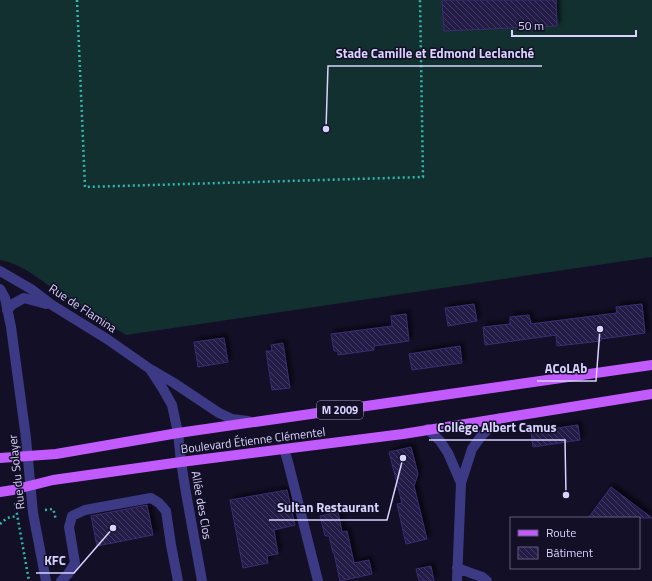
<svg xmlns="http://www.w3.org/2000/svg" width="652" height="581" viewBox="0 0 652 581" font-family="'Titillium Web',sans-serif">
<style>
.garden{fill:#12302f}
.building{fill:url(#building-back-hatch);stroke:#3b2d73;filter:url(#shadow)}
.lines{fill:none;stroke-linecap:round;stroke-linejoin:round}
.path{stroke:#2fb8b0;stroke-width:2.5;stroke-dasharray:2 3;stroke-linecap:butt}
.minor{stroke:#3d3a85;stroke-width:10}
.major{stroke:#c25bff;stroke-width:10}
.labels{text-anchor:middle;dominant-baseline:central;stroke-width:3;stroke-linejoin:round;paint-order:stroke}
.shield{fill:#130f26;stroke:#9e99be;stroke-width:1}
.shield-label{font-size:11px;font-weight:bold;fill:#d9d4ff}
.street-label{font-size:12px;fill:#d9d4ff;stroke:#130f26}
.leader{fill:none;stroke:#d9d4ff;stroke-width:1.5}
.callout-dot{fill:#d9d4ff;stroke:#130f26;stroke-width:1.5}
.callout-label{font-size:13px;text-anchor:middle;font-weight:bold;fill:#d9d4ff;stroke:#130f26;stroke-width:3;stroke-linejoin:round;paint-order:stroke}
</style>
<defs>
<pattern id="building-back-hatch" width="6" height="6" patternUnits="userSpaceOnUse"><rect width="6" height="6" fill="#241b47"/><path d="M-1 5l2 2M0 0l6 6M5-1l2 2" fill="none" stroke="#433b63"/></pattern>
<filter id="shadow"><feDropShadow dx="3.5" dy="-3.5" stdDeviation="2" flood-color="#0009"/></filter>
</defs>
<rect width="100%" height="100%" fill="#130f26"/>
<path class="garden" d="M 0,0 L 652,0 L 652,257 L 126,335 C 103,321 81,307 58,292 C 40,280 23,264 0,260 Z"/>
<path class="building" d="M 442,0 L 556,0 L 557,26 L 444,31 Z
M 474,304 L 477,321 L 448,326 L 445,308 Z
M 642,304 L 645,333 L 601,339 L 601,341 L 557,346 L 556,335 L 485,345 L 483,327 L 510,324 L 510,317 L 529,315 L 531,324 L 617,313 L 616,307 Z
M 406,314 L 409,341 L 374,346 L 374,350 L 338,355 L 338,351 L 334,351 L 331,334 L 392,326 L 391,316 Z
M 224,338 L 228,362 L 198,367 L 194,342 Z
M 283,343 L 290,388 L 272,390 L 266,351 L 272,351 L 271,345 Z
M 460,346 L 462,363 L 412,370 L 409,354 Z
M 578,425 L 580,440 L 533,447 L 531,432 Z
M 411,447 L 418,474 L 414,486 L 427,539 L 406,544 L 397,504 L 402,503 L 389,452 Z
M 611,487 L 652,518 L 588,518 Z
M 287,490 L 295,525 L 274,530 L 278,554 L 267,556 L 268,563 L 243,568 L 230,500 Z
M 147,505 L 153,535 L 97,546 L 91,516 Z
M 338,512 L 342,532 L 347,531 L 354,563 L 369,560 L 372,574 L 340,581 L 334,553 L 333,553 L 329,536 L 325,536 L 320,516 Z
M 431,566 L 434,581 L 419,581 L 416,569 Z"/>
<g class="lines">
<path class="path" d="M 77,0 L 85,187 L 423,177 L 420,0
M 15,503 L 29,581
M 45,510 L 53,509 L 54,512 L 56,520
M 0,524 L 7,518 L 17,516"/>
<path class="minor" d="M 0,271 L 31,289 L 52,305 L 107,339 L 150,369 L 163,389 L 172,405 L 178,433 L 181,462 L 186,493 L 202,581
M 0,289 L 5,298 L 11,327 L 26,438 L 33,513 L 46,581
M 7,310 L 13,304 L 24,298 L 46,304
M 152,370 L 174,383 L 219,413 L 232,419 L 248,421
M 428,429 L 440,441 L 448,453 L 461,483
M 284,449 L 288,462 L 318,581
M 457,568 L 482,577 L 487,581
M 61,581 L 68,574 L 75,563 L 69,527 L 72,516 L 85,510 L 151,498 L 159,503 L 166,511 L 171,545 L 178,581
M 457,581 L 461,483 L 472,449 L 482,435 L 500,418"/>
<path class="major" d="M 0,458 L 56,454 L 178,433 L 652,365
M 0,492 L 13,490 L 53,480 L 181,462 L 403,434 L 652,394"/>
</g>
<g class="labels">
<rect class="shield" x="317" y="401" width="46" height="18" rx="3"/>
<g class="shield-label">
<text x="340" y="410">M 2009</text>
</g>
<g class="street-label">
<text transform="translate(83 308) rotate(33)">Rue de Flamina</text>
<text transform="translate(253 440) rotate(-7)">Boulevard Étienne Clémentel</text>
<text transform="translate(16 472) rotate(-96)">Rue du Solayer</text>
<text transform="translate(202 505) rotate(80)">Allée des Clos</text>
</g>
</g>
<path class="leader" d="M326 129L328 66H542M600 329L596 381H537M566 495L565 440H429M403 458L387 520H269M113 528L74 573H36"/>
<g class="callout-dot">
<circle cx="326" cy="129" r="4"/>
<circle cx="600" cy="329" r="4"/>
<circle cx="566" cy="495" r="4"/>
<circle cx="403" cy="458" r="4"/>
<circle cx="113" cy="528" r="4"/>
</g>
<g class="callout-label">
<text x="435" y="58">Stade Camille et Edmond Leclanché</text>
<text x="566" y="373">ACoLAb</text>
<text x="497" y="432">Collège Albert Camus</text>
<text x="328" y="512">Sultan Restaurant</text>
<text x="55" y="565">KFC</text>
</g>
<rect x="510" y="517" width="130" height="52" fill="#130f26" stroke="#625e7d"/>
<rect x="518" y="530" width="20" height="6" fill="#c25bff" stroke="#625e7d"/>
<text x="546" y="537" font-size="12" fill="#d9d4ff">Route</text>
<rect x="518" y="547" width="20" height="12" fill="url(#building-back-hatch)" stroke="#625e7d"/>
<text x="546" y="557" font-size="12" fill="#d9d4ff">Bâtiment</text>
<path d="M512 30v6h124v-6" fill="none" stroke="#d9d4ff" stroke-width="2"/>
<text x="518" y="30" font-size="12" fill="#d9d4ff" stroke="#130f26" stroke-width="3" paint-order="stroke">50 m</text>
</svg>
